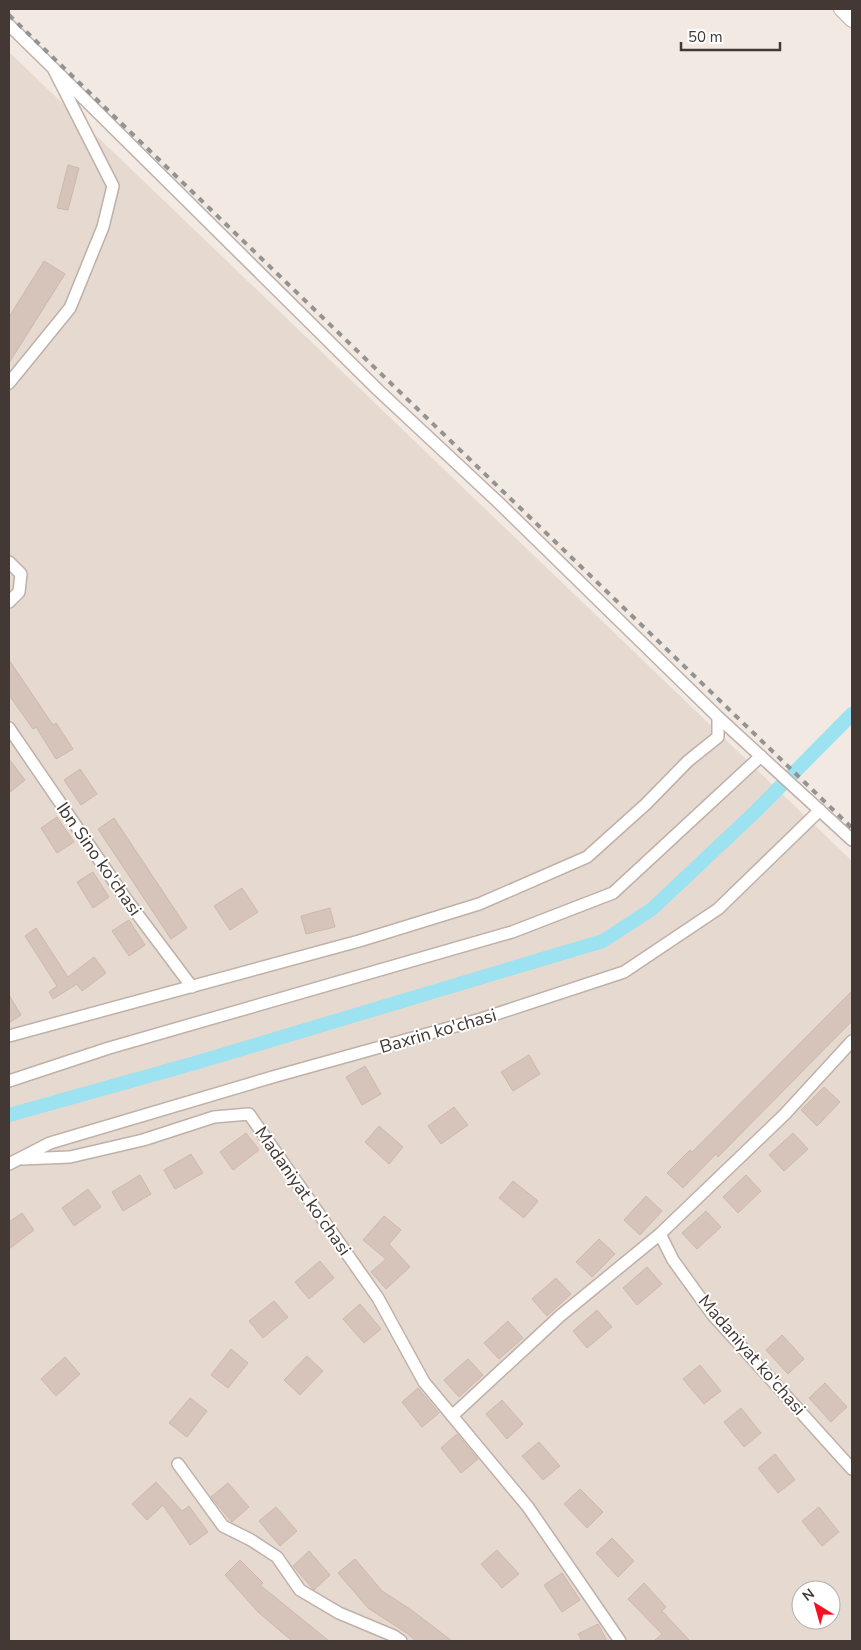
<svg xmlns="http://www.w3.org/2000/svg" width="861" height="1650" viewBox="0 0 861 1650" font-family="'Nunito Sans',sans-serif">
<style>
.residential{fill:#e5d9d0;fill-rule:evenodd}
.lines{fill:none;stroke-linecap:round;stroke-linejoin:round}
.canal{stroke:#9ce2f0;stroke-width:14}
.building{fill:#d6c4ba;stroke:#ceb8ab}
.minor-casing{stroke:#bfb1a8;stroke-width:14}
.tertiary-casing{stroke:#bfb1a8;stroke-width:16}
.minor{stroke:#fff;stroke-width:11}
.tertiary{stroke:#fff;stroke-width:14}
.rail{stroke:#939393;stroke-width:4;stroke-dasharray:6 6;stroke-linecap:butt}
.labels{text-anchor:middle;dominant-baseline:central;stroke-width:4;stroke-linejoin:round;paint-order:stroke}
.street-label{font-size:18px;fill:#433833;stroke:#fff}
</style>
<rect width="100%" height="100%" fill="#f1e9e2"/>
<path class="residential" d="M 9,52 L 852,861 L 852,1641 L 9,1641 ZM 801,1590 L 831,1590 L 831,1620 L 801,1620 Z"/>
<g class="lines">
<path class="canal" d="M 9,1115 L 195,1063 L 603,941 L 652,909 L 756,811 L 852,714"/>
</g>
<path class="building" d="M 68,165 L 79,168 L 68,210 L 57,208 Z
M 44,261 L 65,274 L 9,363 L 9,317 Z
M 9,660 L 53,725 L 56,723 L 73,749 L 56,759 L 36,727 L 33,729 L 9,695 Z
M 9,759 L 25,780 L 9,793 Z
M 80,769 L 97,794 L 81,805 L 64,780 Z
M 57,817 L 74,842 L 57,853 L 41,828 Z
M 114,818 L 187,928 L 171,939 L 98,829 Z
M 93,872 L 109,897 L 93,908 L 77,882 Z
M 242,888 L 258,912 L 230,930 L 214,906 Z
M 330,908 L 335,927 L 306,934 L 301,916 Z
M 129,920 L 145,945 L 129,956 L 112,931 Z
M 36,928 L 68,977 L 94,957 L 106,973 L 82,991 L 77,984 L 53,999 L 49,992 L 57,986 L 25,936 Z
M 852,991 L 852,1021 L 718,1157 L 716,1154 L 683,1188 L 667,1173 L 690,1150 L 692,1152 Z
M 9,995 L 21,1015 L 9,1023 Z
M 529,1055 L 540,1074 L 513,1091 L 501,1072 Z
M 365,1066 L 381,1094 L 362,1105 L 346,1077 Z
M 824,1087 L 840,1102 L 817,1126 L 801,1110 Z
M 454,1107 L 468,1125 L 441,1144 L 428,1126 Z
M 379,1126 L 403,1147 L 389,1164 L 365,1142 Z
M 246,1133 L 259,1150 L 233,1170 L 220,1152 Z
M 793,1133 L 808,1149 L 784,1171 L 769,1155 Z
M 191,1154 L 203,1173 L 175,1189 L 164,1170 Z
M 140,1175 L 151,1194 L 123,1211 L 112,1192 Z
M 746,1175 L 761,1191 L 738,1213 L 723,1197 Z
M 513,1181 L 538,1201 L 524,1218 L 499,1198 Z
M 88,1189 L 101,1207 L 74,1226 L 62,1208 Z
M 646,1196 L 662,1211 L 640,1235 L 624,1220 Z
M 706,1211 L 721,1227 L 697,1249 L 682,1233 Z
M 22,1213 L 34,1230 L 9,1249 L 9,1222 Z
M 384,1216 L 401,1230 L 389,1244 L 410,1267 L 386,1289 L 371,1272 L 386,1259 L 363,1240 Z
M 599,1239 L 615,1254 L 592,1277 L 576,1262 Z
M 320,1261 L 334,1278 L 309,1299 L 295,1282 Z
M 647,1267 L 662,1284 L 637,1305 L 623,1288 Z
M 556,1278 L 571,1294 L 547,1316 L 532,1299 Z
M 274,1301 L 288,1317 L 263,1338 L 249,1321 Z
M 360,1304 L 381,1329 L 364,1343 L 343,1319 Z
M 597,1310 L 612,1327 L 587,1348 L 573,1331 Z
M 508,1321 L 523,1338 L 499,1359 L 484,1343 Z
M 782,1335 L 804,1359 L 788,1374 L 766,1350 Z
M 231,1349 L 248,1363 L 228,1388 L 211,1375 Z
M 307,1356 L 323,1371 L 300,1395 L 284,1380 Z
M 65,1357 L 80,1374 L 56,1396 L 41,1379 Z
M 468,1359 L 483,1375 L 459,1397 L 444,1380 Z
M 700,1365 L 721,1391 L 704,1404 L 683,1379 Z
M 825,1383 L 847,1407 L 831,1422 L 809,1398 Z
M 418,1388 L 439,1413 L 422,1427 L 402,1402 Z
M 190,1398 L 207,1411 L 187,1437 L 169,1423 Z
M 502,1400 L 523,1424 L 507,1439 L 486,1414 Z
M 741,1408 L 761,1433 L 744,1447 L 724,1422 Z
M 457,1434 L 478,1459 L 461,1473 L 441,1448 Z
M 539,1442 L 560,1466 L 543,1480 L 522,1456 Z
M 775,1454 L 795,1480 L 778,1493 L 758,1468 Z
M 156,1482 L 182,1511 L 189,1506 L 208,1532 L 190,1545 L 163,1505 L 147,1520 L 132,1504 Z
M 228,1483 L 249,1507 L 232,1522 L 211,1497 Z
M 580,1489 L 603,1512 L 587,1528 L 564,1504 Z
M 276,1507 L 297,1531 L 280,1546 L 259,1521 Z
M 819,1507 L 839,1532 L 822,1546 L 802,1521 Z
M 612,1538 L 634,1561 L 618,1577 L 596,1553 Z
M 497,1550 L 519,1574 L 502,1588 L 481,1564 Z
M 309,1551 L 330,1575 L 314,1590 L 293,1566 Z
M 355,1559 L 382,1591 L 410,1609 L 452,1641 L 416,1641 L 408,1634 L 368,1608 L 338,1573 Z
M 240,1560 L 263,1583 L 260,1585 L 329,1641 L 292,1641 L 258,1612 L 225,1575 Z
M 562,1573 L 580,1600 L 562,1612 L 544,1585 Z
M 644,1583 L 666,1607 L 662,1611 L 690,1641 L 654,1641 L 662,1634 L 628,1599 Z
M 598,1624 L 607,1641 L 582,1641 L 578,1634 Z"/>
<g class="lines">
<defs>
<path id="minor" d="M 9,25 L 53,68 L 113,186 L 103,227 L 70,308 L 9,383
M 53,68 L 378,390 L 498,502 L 718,717 L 852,840
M 9,562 L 21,574 L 19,592 L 9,602
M 9,728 L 126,899 L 192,987
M 9,1036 L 359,941 L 479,904 L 587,857 L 646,804 L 688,761 L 718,737 L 718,717
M 9,1081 L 109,1048 L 512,932 L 613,893 L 761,756
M 22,1159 L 70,1157 L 143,1140 L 214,1117 L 249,1114 L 378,1298 L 424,1382 L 528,1507 L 620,1641
M 9,1164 L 50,1143 L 276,1076 L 481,1019 L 624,972 L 718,909 L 820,810
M 660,1234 L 673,1260 L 712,1314 L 852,1469
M 452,1416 L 560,1316 L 660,1234 L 785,1114 L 852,1041
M 178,1464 L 223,1526 L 251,1540 L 277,1557 L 300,1590 L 339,1613 L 394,1636 L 401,1641"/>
<path id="tertiary" d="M 841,9 L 852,20"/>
</defs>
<use href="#minor" class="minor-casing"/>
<use href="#tertiary" class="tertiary-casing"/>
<use href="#minor" class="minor"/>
<use href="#tertiary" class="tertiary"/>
<path class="rail" d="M 9,15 L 852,828"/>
</g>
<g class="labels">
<g class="street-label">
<text transform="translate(99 859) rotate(55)">Ibn Sino ko'chasi</text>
<text transform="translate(438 1031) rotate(-16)">Baxrin ko'chasi</text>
<text transform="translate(303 1191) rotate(55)">Madaniyat ko'chasi</text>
<text transform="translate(752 1355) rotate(49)">Madaniyat ko'chasi</text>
</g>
</g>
<rect width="861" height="1650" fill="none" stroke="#433833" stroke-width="20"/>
<g transform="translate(816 1605) rotate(323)"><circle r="24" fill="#ffffff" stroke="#b4afad"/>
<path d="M0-4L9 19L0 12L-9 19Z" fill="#fc0f25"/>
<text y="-8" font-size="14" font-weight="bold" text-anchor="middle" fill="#433833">N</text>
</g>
<path d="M681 42v8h99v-8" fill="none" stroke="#433833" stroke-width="2.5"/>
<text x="688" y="42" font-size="15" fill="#433833" stroke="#ffffff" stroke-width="4" paint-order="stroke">50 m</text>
</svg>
